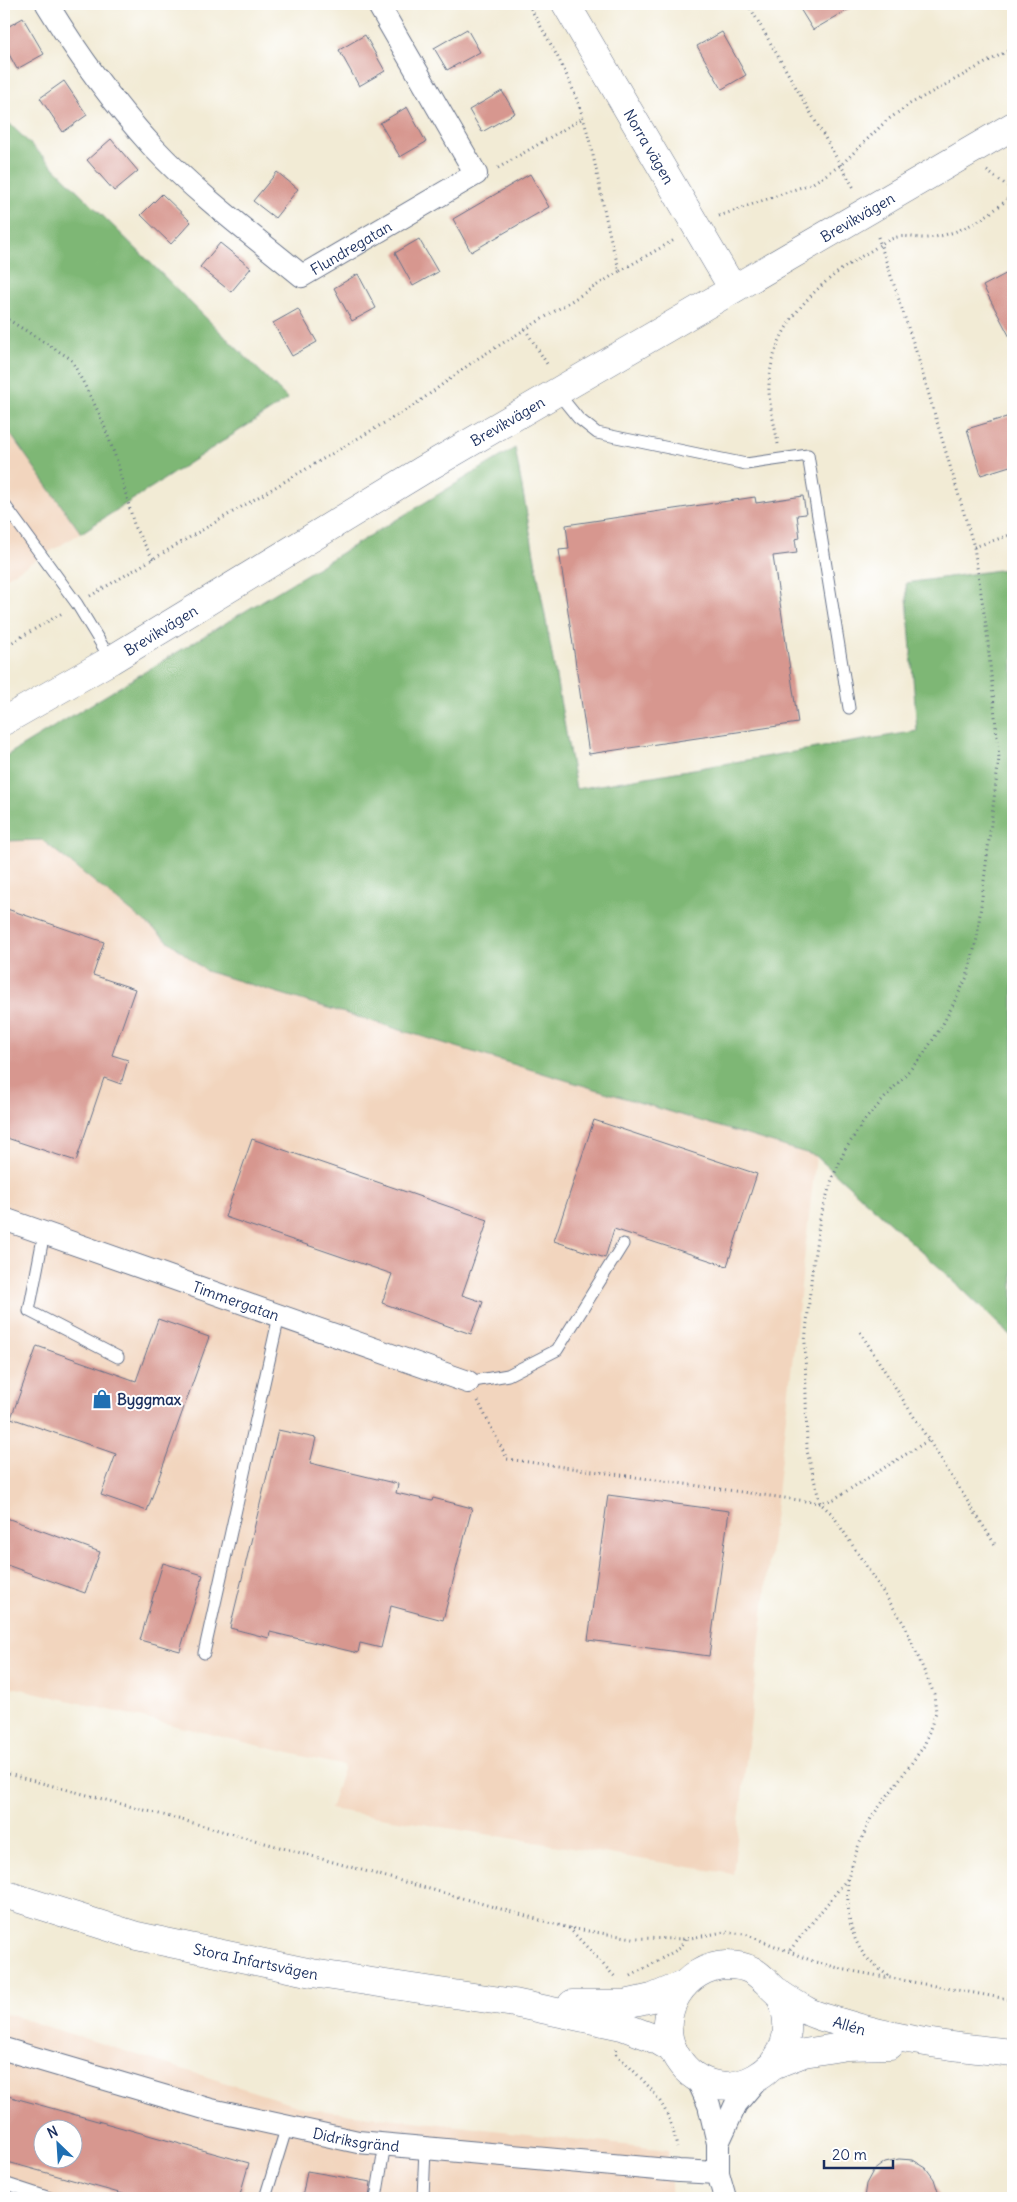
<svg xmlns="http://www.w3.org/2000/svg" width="1017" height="2202" viewBox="0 0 1017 2202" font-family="Delius,sans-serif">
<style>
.built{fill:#f2d5be;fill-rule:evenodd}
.forest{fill:#7eb775;stroke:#4c736a}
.building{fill:#d7978f;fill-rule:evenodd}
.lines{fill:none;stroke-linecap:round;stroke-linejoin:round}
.lane-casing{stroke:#667188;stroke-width:13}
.street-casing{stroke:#667188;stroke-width:24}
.secondary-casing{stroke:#667188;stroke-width:29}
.path{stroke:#667188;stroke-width:3;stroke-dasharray:1 4;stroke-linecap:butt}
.lane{stroke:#fff;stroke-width:11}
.street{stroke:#fff;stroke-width:22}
.secondary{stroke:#fff;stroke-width:28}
.labels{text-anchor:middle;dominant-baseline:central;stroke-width:4;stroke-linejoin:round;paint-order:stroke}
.street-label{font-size:15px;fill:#1b2f5e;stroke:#fff}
.poi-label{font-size:15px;font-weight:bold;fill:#1b2f5e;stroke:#fff;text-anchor:start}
</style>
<rect width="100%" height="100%" fill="#fff"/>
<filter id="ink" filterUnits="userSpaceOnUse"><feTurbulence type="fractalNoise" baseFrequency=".02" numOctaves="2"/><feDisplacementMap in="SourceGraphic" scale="10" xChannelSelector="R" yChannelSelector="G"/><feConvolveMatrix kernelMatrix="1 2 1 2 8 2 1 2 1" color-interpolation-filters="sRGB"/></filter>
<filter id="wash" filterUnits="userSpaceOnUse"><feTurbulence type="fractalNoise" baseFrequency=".0096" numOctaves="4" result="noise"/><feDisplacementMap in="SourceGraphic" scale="20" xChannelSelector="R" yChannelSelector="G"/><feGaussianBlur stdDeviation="1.12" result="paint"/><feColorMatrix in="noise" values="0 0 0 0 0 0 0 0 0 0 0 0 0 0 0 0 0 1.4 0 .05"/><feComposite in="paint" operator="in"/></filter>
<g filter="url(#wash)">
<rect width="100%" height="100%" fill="#f2ebd5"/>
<path class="built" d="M 4,425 L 81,533 L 4,579 Z
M 42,840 L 206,971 L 816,1156 L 733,1874 L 330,1809 L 344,1766 L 4,1685 L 4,841 Z
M 4,2013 L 309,2109 L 668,2150 L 672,2198 L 4,2198 ZM 42,2130 L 72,2130 L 72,2160 L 42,2160 Z"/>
<path class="forest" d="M 4,118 L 288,399 L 81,533 L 4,425 Z
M 515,448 L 576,789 L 917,731 L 906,583 L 1013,568 L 1013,1338 L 940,1268 L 816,1156 L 206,971 L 42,840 L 4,841 L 4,757 Z"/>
<g id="blocks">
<path class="building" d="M 797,4 L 858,4 L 813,30 Z
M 23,18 L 44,54 L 17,69 L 4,45 L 4,29 Z
M 467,29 L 480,52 L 447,70 L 434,48 Z
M 722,32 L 746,75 L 722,89 L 697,46 Z
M 365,35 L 385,71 L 359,86 L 339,50 Z
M 64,81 L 87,115 L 63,132 L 40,98 Z
M 502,91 L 515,113 L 482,132 L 469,110 Z
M 407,107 L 426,142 L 400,157 L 380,123 Z
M 111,139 L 138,171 L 114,191 L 87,160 Z
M 277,172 L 298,189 L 275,218 L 253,201 Z
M 530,174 L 549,207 L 471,252 L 453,219 Z
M 162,194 L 191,222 L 171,244 L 141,215 Z
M 419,239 L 438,272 L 413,286 L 395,253 Z
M 220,243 L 251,268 L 231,292 L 200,267 Z
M 1013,270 L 1013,343 L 983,286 Z
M 358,274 L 376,308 L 352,321 L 334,288 Z
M 298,309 L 317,342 L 292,356 L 273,323 Z
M 1013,415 L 1013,465 L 981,475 L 967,429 Z
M 803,496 L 806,514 L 797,515 L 800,538 L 795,539 L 797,553 L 773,556 L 798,723 L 589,754 L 559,550 L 569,549 L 566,525 L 755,497 L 756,503 Z
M 4,908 L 104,942 L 93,975 L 135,989 L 112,1055 L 128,1060 L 121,1084 L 104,1078 L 76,1161 L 4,1137 Z
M 594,1120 L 757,1174 L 727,1266 L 614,1229 L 605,1258 L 554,1241 Z
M 252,1139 L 488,1220 L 462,1295 L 483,1302 L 471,1334 L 382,1303 L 392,1274 L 225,1217 Z
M 158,1319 L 209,1337 L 147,1511 L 101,1495 L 116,1454 L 11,1418 L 37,1346 L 136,1381 Z
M 278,1430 L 316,1438 L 310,1463 L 398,1484 L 396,1493 L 432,1501 L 433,1498 L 472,1508 L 443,1620 L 391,1606 L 381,1648 L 360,1643 L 358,1653 L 270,1632 L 269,1638 L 230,1628 Z
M 608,1495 L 729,1511 L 709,1656 L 588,1640 Z
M 4,1517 L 100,1552 L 85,1593 L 4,1564 Z
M 163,1563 L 203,1575 L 180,1651 L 140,1640 Z
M 4,2095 L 249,2163 L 239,2198 L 137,2198 L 4,2161 ZM 42,2130 L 72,2130 L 72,2160 L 42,2160 Z
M 899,2159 L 913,2160 L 926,2168 L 934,2179 L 940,2198 L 864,2198 L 866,2184 L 873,2171 L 885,2162 Z
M 307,2171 L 371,2182 L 369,2198 L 302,2198 Z"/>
</g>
</g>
<g filter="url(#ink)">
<use href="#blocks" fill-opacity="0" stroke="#667188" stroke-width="1"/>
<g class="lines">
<defs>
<path id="lane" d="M 557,392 L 578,418 L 597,433 L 746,464 L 808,455 L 849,708
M 4,504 L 77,604 L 111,660
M 44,1233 L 29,1311 L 118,1357
M 468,1382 L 508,1375 L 557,1350 L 623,1244
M 204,1653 L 279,1316
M 4,2183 L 50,2198
M 265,2198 L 287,2126
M 376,2198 L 385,2144
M 423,2198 L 425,2148"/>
<g id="street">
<path id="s1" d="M 47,4 C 78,55 113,103 153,147 C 198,195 252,235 302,276 L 476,174 L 378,4"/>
<path id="s2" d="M 4,1219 L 468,1382"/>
<path id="s3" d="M 4,2049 L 211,2110 L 358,2142 L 679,2171 L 718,2173"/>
<path d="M 696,2076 L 709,2105 L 718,2143 L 718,2173 L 725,2198"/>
<path d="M 718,2143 L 736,2104 L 758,2078"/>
</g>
<g id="secondary">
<path id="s4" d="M 566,4 L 733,289"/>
<path id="s5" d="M 4,721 L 111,660 L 423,470 L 1013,126"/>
<path id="s6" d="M 4,1894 L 137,1936 L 312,1973 L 514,2003 L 622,2026 L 651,2037 L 673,2050"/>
<path id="s7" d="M 778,1992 C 819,2069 711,2124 674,2052 C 654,2013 685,1966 727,1965 C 755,1965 760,1977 778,1993 C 787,1999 798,2006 807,2011 C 816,2016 829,2019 839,2022 C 896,2040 954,2047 1013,2053"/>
<path d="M 572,2004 L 625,2004 L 652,1998 L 685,1984"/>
<path d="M 773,2065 L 804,2053 L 847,2046 L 890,2045"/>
</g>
</defs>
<use href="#lane" class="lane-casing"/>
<use href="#street" class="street-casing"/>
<use href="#secondary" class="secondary-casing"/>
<path class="path" d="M 748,4 L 855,190
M 498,168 L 583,118
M 987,171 L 1013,190
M 719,216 L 813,183 L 841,165 L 886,121 L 910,104 L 1013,48
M 620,271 L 676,239
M 4,317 L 71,359 L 101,417 L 117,461 L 135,528 L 153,559
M 525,329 L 549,367
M 778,444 C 775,425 768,403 769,384 C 772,324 819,281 867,253 C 876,248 884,241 894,238 C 904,234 917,239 927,238 C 960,235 990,216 1013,194
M 974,547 L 1013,534
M 90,596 L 413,406 L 477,359 L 620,271 C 603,221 599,168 583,118 C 571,77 549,41 528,4
M 4,647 L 64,612
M 860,1332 L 996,1546
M 478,1401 L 507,1459 L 820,1503 L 834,1499 L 929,1440
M 4,1773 L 197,1824 L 569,1928 L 633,1938 L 685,1939 L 724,1932 L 745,1934 L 815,1962 L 846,1970 L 1013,2000
M 848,1879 C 847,1906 848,1937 867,1958 C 873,1965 881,1970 888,1976
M 569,1928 L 616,1978
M 790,1950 L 848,1878 L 858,1847 L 871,1818 L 924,1746 L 936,1712 L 934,1694 L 904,1624 L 832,1514 L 820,1503 L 807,1451 L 805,1342 L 812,1272 L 820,1218 L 832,1179 L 845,1150 L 864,1121 L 923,1055 L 943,1024 L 967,977 L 977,938 L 999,758 L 987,633 L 974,547 L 916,351 L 877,234
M 631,1976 L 680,1948 L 685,1939
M 616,2049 L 615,2053 C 648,2085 669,2101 677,2148"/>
<use href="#lane" class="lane"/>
<use href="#street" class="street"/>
<use href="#secondary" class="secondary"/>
</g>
</g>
<defs>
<symbol id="shop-bare" viewBox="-9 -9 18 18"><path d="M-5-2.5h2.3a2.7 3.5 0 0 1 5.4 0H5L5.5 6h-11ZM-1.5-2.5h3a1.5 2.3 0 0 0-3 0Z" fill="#1f6fb2" stroke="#fff" stroke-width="2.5" paint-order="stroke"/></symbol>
</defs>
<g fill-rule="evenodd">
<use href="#shop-bare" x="88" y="1385" width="28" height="28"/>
</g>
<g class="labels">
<g class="street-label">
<text stroke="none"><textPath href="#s4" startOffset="165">Norra vägen</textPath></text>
<text stroke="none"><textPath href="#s5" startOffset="991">Brevikvägen</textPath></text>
<text stroke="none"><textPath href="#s1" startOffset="432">Flundregatan</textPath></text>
<text stroke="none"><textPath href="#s5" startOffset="586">Brevikvägen</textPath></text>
<text stroke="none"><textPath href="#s5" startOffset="181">Brevikvägen</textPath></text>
<text stroke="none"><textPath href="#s2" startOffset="246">Timmergatan</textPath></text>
<text stroke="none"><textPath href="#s6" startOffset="261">Stora Infartsvägen</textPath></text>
<text stroke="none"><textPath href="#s7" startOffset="455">Allén</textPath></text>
<text stroke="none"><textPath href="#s3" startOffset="364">Didriksgränd</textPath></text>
</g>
<g class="poi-label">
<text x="117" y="1399">Byggmax</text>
</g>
</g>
<rect width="1017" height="2202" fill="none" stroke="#fff" stroke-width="20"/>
<g transform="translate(58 2144) rotate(335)"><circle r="24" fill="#ffffff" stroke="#a4acbf"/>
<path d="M0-4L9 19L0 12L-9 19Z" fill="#1f6fb2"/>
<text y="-8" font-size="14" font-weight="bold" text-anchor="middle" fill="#1b2f5e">N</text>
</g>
<path d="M824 2160v8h69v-8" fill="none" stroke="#1b2f5e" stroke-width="2.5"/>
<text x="832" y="2160" font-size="15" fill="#1b2f5e" stroke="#ffffff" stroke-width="4" paint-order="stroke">20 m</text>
</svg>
